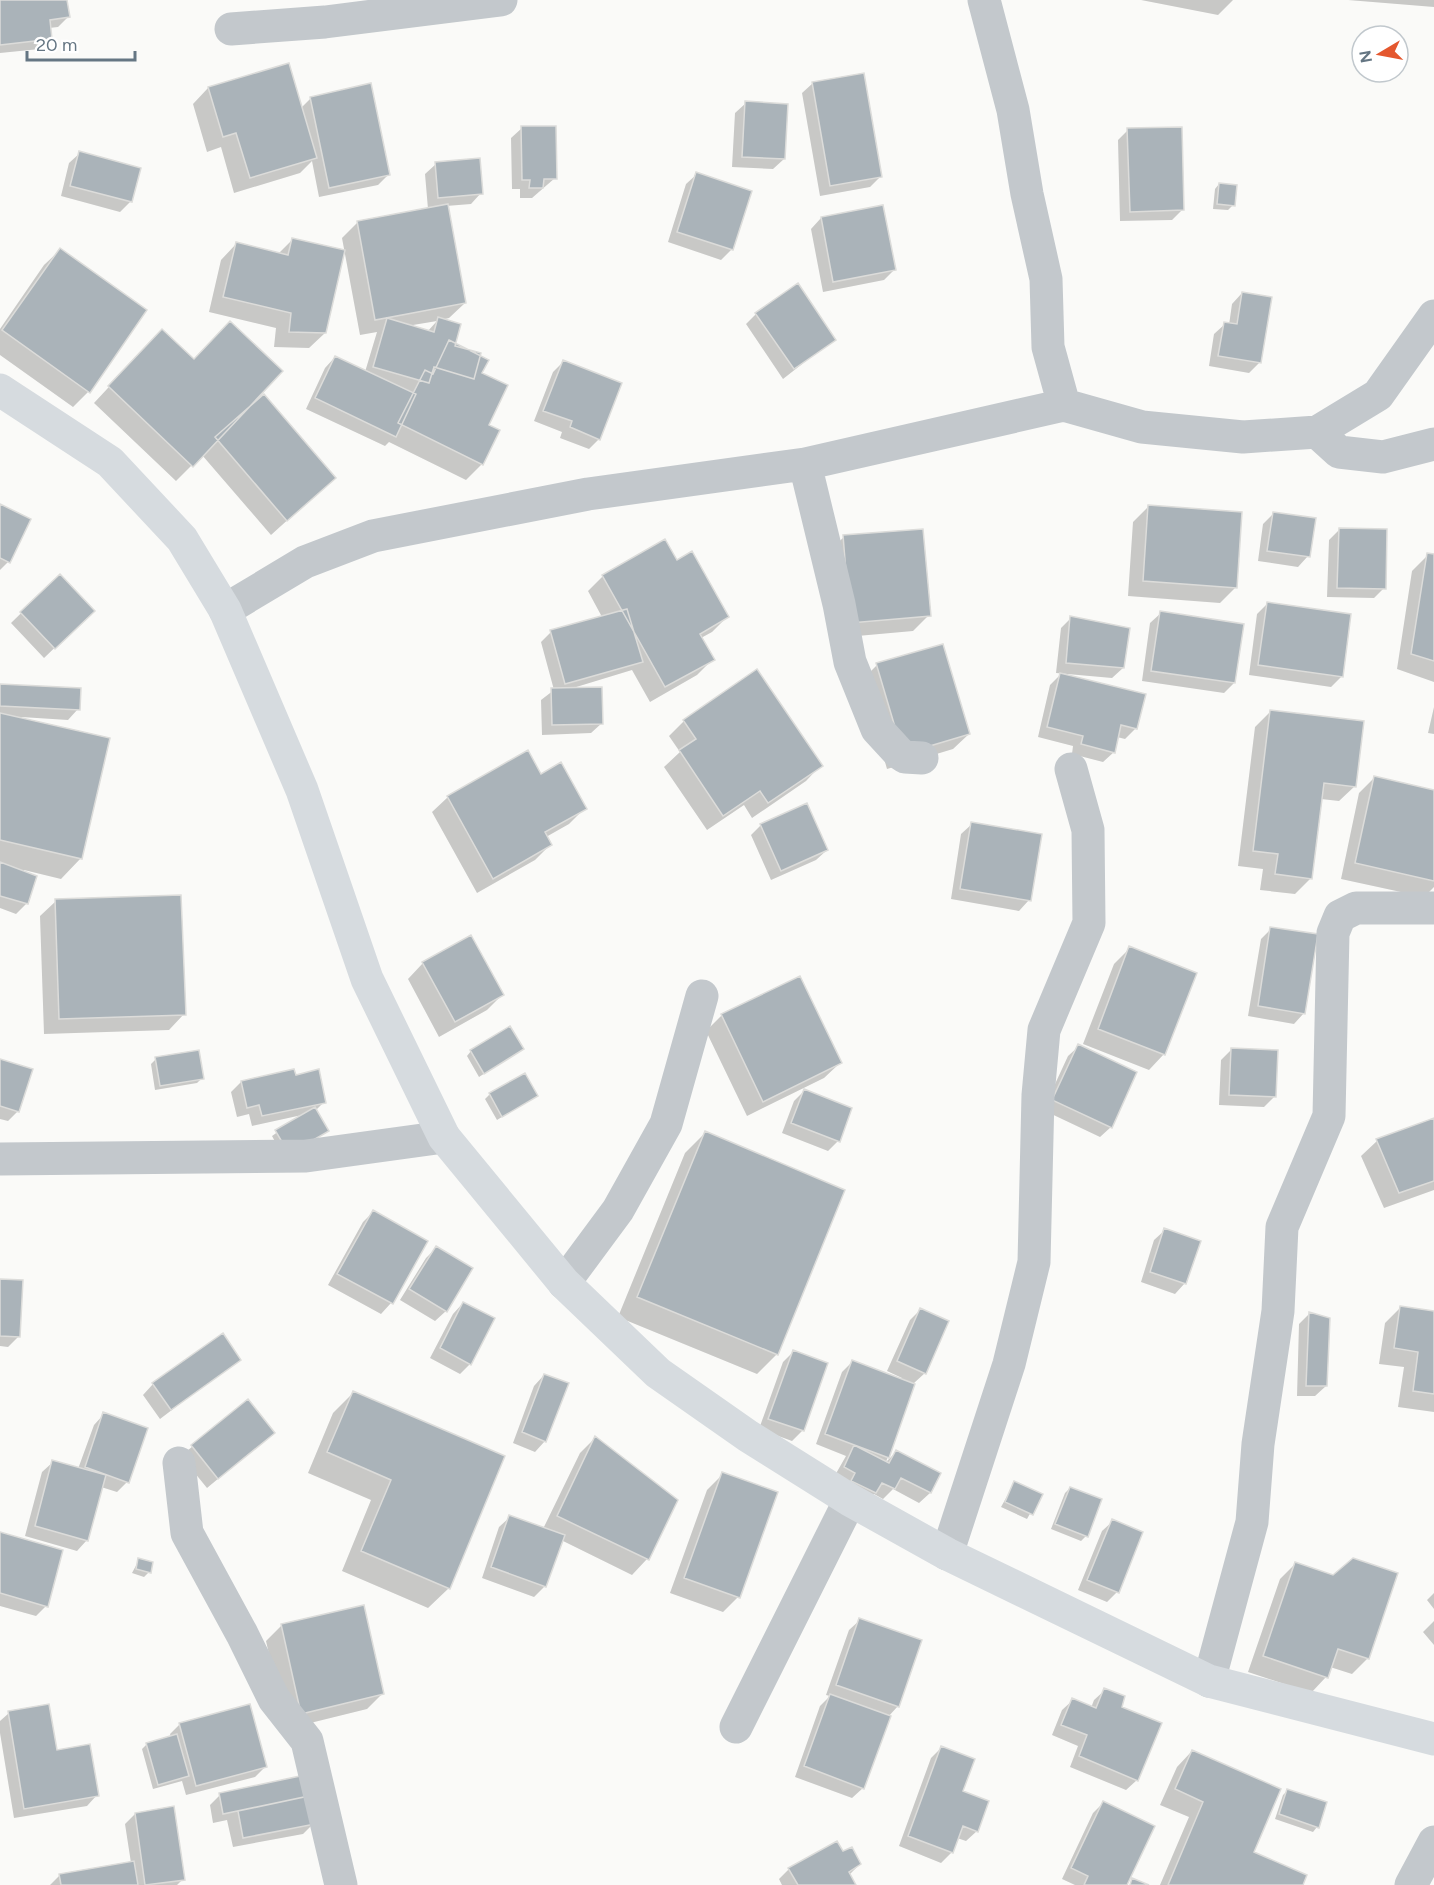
<svg xmlns="http://www.w3.org/2000/svg" width="1434" height="1885" viewBox="0 0 1434 1885" font-family="Figtree,sans-serif">
<style>
.shadow{fill:#0003;fill-rule:evenodd}
.building{fill:#aab3b9;stroke:#dcdcda;stroke-width:1.5}
.lines{fill:none;stroke-linecap:round;stroke-linejoin:round}
.minor{stroke:#c3c8cc;stroke-width:33}
.secondary{stroke:#d6dbdf;stroke-width:33}
</style>
<rect width="100%" height="100%" fill="#fafaf8"/>
<path class="shadow" d="M 0,0 L 66,0 L 68,17 L 58,27 L 49,28 L 51,38 L 40,49 L 0,53 Z
M 1141,0 L 1233,0 L 1218,15 Z
M 1348,0 L 1434,0 L 1434,7 Z
M 813,83 L 880,177 L 870,187 L 820,196 L 802,93 Z
M 208,88 L 301,108 L 311,98 L 389,174 L 378,185 L 319,197 L 312,161 L 300,173 L 234,193 L 221,147 L 207,152 L 193,104 Z
M 746,103 L 784,159 L 773,169 L 732,167 L 735,113 Z
M 522,128 L 555,178 L 532,198 L 520,198 L 520,189 L 512,189 L 511,138 Z
M 1128,130 L 1183,209 L 1172,220 L 1120,221 L 1118,140 Z
M 80,153 L 131,201 L 120,212 L 61,196 L 69,163 Z
M 436,164 L 481,193 L 471,204 L 446,206 L 465,303 L 449,318 L 441,320 L 453,344 L 480,373 L 487,426 L 482,464 L 466,480 L 389,442 L 385,446 L 306,409 L 325,368 L 335,357 L 365,372 L 377,332 L 360,335 L 342,238 L 358,222 L 428,209 L 425,174 ZM 437,321 L 427,332 L 407,326 Z
M 697,174 L 732,249 L 721,260 L 668,242 L 686,184 Z
M 1219,184 L 1233,205 L 1228,210 L 1213,209 L 1215,189 Z
M 821,218 L 894,270 L 884,280 L 823,292 L 811,229 Z
M 292,240 L 325,333 L 309,348 L 274,347 L 276,328 L 209,312 L 221,260 L 236,244 L 278,254 Z
M 60,250 L 88,392 L 73,407 L 0,355 L 0,329 L 44,265 Z
M 1242,293 L 1260,362 L 1249,373 L 1209,366 L 1214,334 L 1225,324 L 1229,325 L 1232,304 Z
M 756,314 L 834,339 L 783,379 L 746,324 Z
M 147,346 L 193,361 L 251,405 L 334,478 L 271,535 L 202,455 L 176,481 L 94,403 Z
M 563,362 L 599,439 L 589,449 L 560,438 L 562,432 L 534,421 L 553,372 Z
M 0,505 L 8,562 L 0,570 Z
M 1149,506 L 1236,587 L 1220,603 L 1128,596 L 1133,522 Z
M 1273,514 L 1308,556 L 1298,567 L 1258,561 L 1263,524 Z
M 1339,530 L 1384,588 L 1374,598 L 1327,597 L 1329,540 Z
M 844,537 L 929,615 L 913,631 L 835,638 L 828,552 Z
M 1428,555 L 1434,556 L 1434,682 L 1397,669 L 1412,571 Z
M 676,562 L 727,617 L 712,632 L 701,638 L 713,659 L 697,675 L 650,702 L 632,670 L 573,688 L 602,723 L 591,733 L 542,735 L 541,700 L 554,690 L 541,642 L 551,632 L 602,617 L 588,591 L 603,576 Z
M 59,576 L 93,611 L 44,658 L 11,623 Z
M 1267,604 L 1342,676 L 1331,687 L 1249,675 L 1257,614 Z
M 1161,613 L 1234,683 L 1224,693 L 1142,681 L 1150,623 Z
M 1071,618 L 1123,668 L 1112,678 L 1056,673 L 1061,628 Z
M 877,665 L 969,734 L 953,749 L 887,769 L 862,680 Z
M 1060,675 L 1136,728 L 1125,739 L 1117,737 L 1114,752 L 1103,762 L 1072,754 L 1073,746 L 1038,737 L 1050,685 Z
M 0,685 L 78,709 L 68,720 L 21,717 L 81,858 L 61,879 L 24,870 L 27,903 L 16,914 L 0,908 Z
M 1434,707 L 1434,734 L 1428,733 Z
M 1270,712 L 1355,786 L 1339,801 L 1321,799 L 1311,878 L 1295,894 L 1260,890 L 1263,869 L 1238,866 L 1255,727 Z
M 684,721 L 821,765 L 806,781 L 752,818 L 744,805 L 707,830 L 664,767 L 680,752 L 669,736 Z
M 540,776 L 585,808 L 569,824 L 546,837 L 550,845 L 535,860 L 477,893 L 432,812 L 448,797 Z
M 1374,778 L 1434,791 L 1434,887 L 1424,897 L 1341,879 L 1359,793 Z
M 972,824 L 1029,900 L 1019,911 L 951,899 L 961,834 Z
M 761,825 L 827,850 L 816,860 L 771,880 L 751,835 Z
M 56,901 L 184,1014 L 169,1030 L 44,1034 L 40,916 Z
M 1271,929 L 1304,1013 L 1294,1024 L 1248,1016 L 1261,939 Z
M 1130,948 L 1164,1054 L 1149,1070 L 1083,1044 L 1114,964 Z
M 423,963 L 503,994 L 487,1010 L 439,1037 L 408,979 Z
M 799,978 L 840,1063 L 824,1078 L 747,1116 L 706,1031 L 722,1015 Z
M 1079,1046 L 1111,1127 L 1100,1137 L 1043,1110 L 1068,1056 Z
M 522,1049 L 479,1077 L 467,1056 L 471,1051 Z
M 1232,1049 L 1275,1096 L 1264,1107 L 1219,1105 L 1221,1060 Z
M 156,1059 L 202,1078 L 197,1083 L 155,1090 L 151,1064 Z
M 0,1061 L 18,1111 L 8,1121 L 0,1119 Z
M 294,1076 L 324,1102 L 315,1111 L 327,1131 L 284,1158 L 272,1136 L 302,1115 L 252,1126 L 249,1114 L 237,1117 L 231,1092 L 241,1082 Z
M 804,1091 L 838,1141 L 828,1151 L 782,1133 L 794,1101 Z
M 490,1094 L 536,1096 L 497,1120 L 485,1099 Z
M 1434,1120 L 1434,1190 L 1384,1208 L 1361,1156 L 1377,1141 Z
M 705,1133 L 777,1354 L 757,1374 L 618,1317 L 685,1153 Z
M 373,1212 L 426,1242 L 391,1303 L 381,1314 L 328,1285 L 363,1222 Z
M 1165,1230 L 1185,1283 L 1175,1294 L 1141,1282 L 1154,1240 Z
M 436,1248 L 446,1311 L 435,1321 L 400,1300 L 426,1258 Z
M 0,1280 L 18,1337 L 8,1347 L 0,1346 Z
M 463,1303 L 470,1364 L 460,1374 L 430,1358 L 453,1314 Z
M 1400,1308 L 1434,1312 L 1434,1412 L 1398,1407 L 1404,1367 L 1379,1364 L 1385,1323 Z
M 920,1310 L 925,1373 L 914,1383 L 886,1462 L 896,1452 L 939,1473 L 930,1493 L 919,1503 L 893,1489 L 883,1499 L 874,1494 L 865,1503 L 834,1477 L 846,1456 L 816,1444 L 842,1372 L 852,1362 L 901,1380 L 902,1378 L 887,1371 L 910,1320 Z
M 1309,1314 L 1326,1386 L 1315,1396 L 1297,1396 L 1299,1324 Z
M 793,1352 L 803,1430 L 792,1441 L 759,1429 L 783,1362 Z
M 239,1359 L 160,1419 L 143,1395 L 153,1384 Z
M 544,1375 L 545,1441 L 535,1452 L 513,1443 L 534,1386 Z
M 353,1393 L 449,1588 L 428,1608 L 342,1571 L 371,1500 L 308,1473 L 333,1413 Z
M 247,1401 L 273,1433 L 207,1488 L 181,1456 Z
M 104,1414 L 127,1482 L 117,1492 L 101,1487 L 87,1540 L 77,1551 L 25,1536 L 42,1472 L 53,1462 L 78,1469 L 94,1425 Z
M 595,1438 L 676,1501 L 647,1559 L 632,1575 L 561,1540 L 544,1587 L 534,1597 L 482,1578 L 499,1527 L 510,1517 L 543,1529 L 580,1453 Z
M 723,1474 L 738,1597 L 723,1612 L 670,1593 L 707,1490 Z
M 1015,1482 L 1041,1494 L 1027,1519 L 1001,1507 Z
M 1070,1488 L 1086,1536 L 1081,1541 L 1051,1529 L 1065,1493 Z
M 1113,1521 L 1117,1592 L 1107,1602 L 1078,1590 L 1102,1531 Z
M 0,1534 L 46,1606 L 36,1616 L 0,1606 Z
M 139,1560 L 149,1572 L 144,1577 L 132,1573 Z
M 1295,1564 L 1368,1658 L 1352,1674 L 1330,1667 L 1326,1677 L 1311,1693 L 1248,1672 L 1280,1579 Z
M 1434,1593 L 1434,1609 L 1427,1600 Z
M 362,1607 L 382,1694 L 367,1709 L 286,1729 L 266,1641 L 281,1626 Z
M 860,1620 L 898,1706 L 888,1717 L 863,1788 L 852,1798 L 795,1777 L 820,1706 L 830,1696 L 826,1695 L 849,1630 Z
M 1434,1621 L 1434,1645 L 1423,1632 Z
M 1105,1690 L 1120,1707 L 1137,1780 L 1126,1790 L 1070,1767 L 1078,1746 L 1052,1735 L 1062,1710 L 1073,1700 L 1091,1708 L 1094,1700 Z
M 9,1713 L 55,1752 L 97,1795 L 87,1806 L 14,1818 L 0,1733 L 0,1721 Z
M 180,1724 L 265,1767 L 255,1777 L 186,1795 L 182,1781 L 153,1789 L 142,1749 L 147,1744 L 171,1737 L 170,1734 Z
M 941,1748 L 977,1831 L 966,1841 L 957,1838 L 952,1852 L 941,1863 L 899,1846 L 931,1758 Z
M 1192,1751 L 1252,1853 L 1301,1885 L 1160,1885 L 1189,1817 L 1160,1805 L 1177,1767 Z
M 304,1777 L 313,1824 L 303,1834 L 233,1847 L 227,1820 L 213,1823 L 210,1805 L 220,1795 Z
M 1288,1790 L 1317,1827 L 1313,1832 L 1275,1819 L 1283,1795 Z
M 1103,1803 L 1126,1885 L 1075,1885 L 1062,1879 L 1093,1813 Z
M 135,1814 L 183,1879 L 177,1885 L 50,1885 L 60,1875 L 131,1863 L 125,1824 Z
M 842,1853 L 860,1864 L 849,1875 L 854,1885 L 782,1885 L 779,1879 L 789,1869 Z"/>
<path class="building" d="M 0,0 L 67,0 L 70,17 L 50,20 L 52,39 L 0,45 Z
M 289,63 L 317,158 L 250,178 L 236,133 L 223,137 L 208,87 Z
M 864,73 L 882,177 L 830,186 L 812,82 Z
M 371,83 L 390,175 L 329,188 L 310,97 Z
M 745,101 L 788,104 L 785,159 L 742,157 Z
M 521,126 L 556,126 L 557,179 L 544,179 L 543,188 L 529,188 L 530,180 L 522,180 Z
M 1182,127 L 1184,210 L 1130,212 L 1127,128 Z
M 79,151 L 141,168 L 132,202 L 70,186 Z
M 480,158 L 483,194 L 438,198 L 435,162 Z
M 696,172 L 752,191 L 733,250 L 677,232 Z
M 1219,183 L 1237,185 L 1235,206 L 1217,204 Z
M 448,204 L 466,303 L 375,320 L 357,221 Z
M 883,205 L 896,270 L 833,282 L 821,217 Z
M 292,238 L 345,250 L 326,333 L 289,332 L 291,313 L 223,297 L 236,242 L 288,255 Z
M 60,248 L 147,310 L 90,393 L 2,330 Z
M 798,283 L 836,340 L 794,369 L 755,313 Z
M 1242,292 L 1272,297 L 1261,363 L 1218,356 L 1224,322 L 1237,324 Z
M 438,317 L 461,324 L 455,346 L 481,353 L 474,379 L 434,367 L 429,383 L 373,367 L 387,318 L 434,332 Z
M 230,321 L 283,371 L 193,467 L 108,386 L 162,329 L 194,359 Z
M 449,340 L 489,360 L 482,373 L 508,385 L 489,425 L 500,430 L 483,465 L 398,423 L 425,370 L 433,374 Z
M 335,356 L 416,394 L 396,437 L 315,398 Z
M 563,360 L 622,383 L 600,440 L 570,427 L 572,421 L 543,411 Z
M 264,394 L 336,478 L 287,521 L 215,437 Z
M 0,504 L 31,519 L 10,563 L 0,558 Z
M 1148,505 L 1242,512 L 1237,588 L 1143,581 Z
M 1273,512 L 1316,518 L 1310,557 L 1267,551 Z
M 1339,528 L 1387,529 L 1386,589 L 1337,588 Z
M 923,529 L 931,616 L 850,623 L 843,535 Z
M 665,539 L 677,560 L 692,551 L 729,617 L 700,634 L 715,660 L 665,687 L 602,575 Z
M 1427,553 L 1434,554 L 1434,661 L 1411,654 Z
M 60,574 L 95,611 L 55,649 L 20,612 Z
M 1267,602 L 1351,614 L 1343,677 L 1258,665 Z
M 627,609 L 643,662 L 565,684 L 550,630 Z
M 1160,611 L 1244,624 L 1235,683 L 1151,671 Z
M 1070,616 L 1130,628 L 1124,668 L 1066,663 Z
M 943,644 L 970,734 L 903,754 L 876,663 Z
M 757,669 L 823,766 L 768,803 L 760,791 L 723,816 L 679,750 L 696,739 L 683,720 Z
M 1060,673 L 1146,694 L 1137,729 L 1121,725 L 1115,753 L 1081,744 L 1083,736 L 1047,727 Z
M 0,684 L 81,688 L 80,710 L 0,706 Z
M 602,687 L 603,724 L 552,725 L 551,688 Z
M 1270,710 L 1364,721 L 1356,787 L 1324,783 L 1312,879 L 1275,874 L 1278,854 L 1253,851 Z
M 0,713 L 110,738 L 82,859 L 0,840 Z
M 528,750 L 541,774 L 561,762 L 587,809 L 545,832 L 552,845 L 493,879 L 447,796 Z
M 1374,776 L 1434,790 L 1434,881 L 1355,863 Z
M 807,803 L 828,850 L 781,871 L 760,824 Z
M 971,822 L 1042,834 L 1031,901 L 960,889 Z
M 0,862 L 37,876 L 28,904 L 0,896 Z
M 181,895 L 186,1015 L 59,1019 L 55,899 Z
M 1270,927 L 1318,934 L 1305,1014 L 1258,1006 Z
M 471,935 L 504,995 L 455,1022 L 422,962 Z
M 1129,946 L 1197,973 L 1165,1055 L 1098,1029 Z
M 800,976 L 842,1063 L 763,1102 L 721,1014 Z
M 510,1026 L 524,1049 L 484,1074 L 470,1050 Z
M 1078,1044 L 1137,1072 L 1112,1128 L 1052,1100 Z
M 1231,1048 L 1278,1050 L 1276,1097 L 1229,1095 Z
M 199,1050 L 204,1079 L 160,1086 L 155,1057 Z
M 0,1059 L 33,1069 L 19,1112 L 0,1106 Z
M 294,1069 L 296,1075 L 319,1069 L 326,1103 L 262,1116 L 259,1105 L 247,1108 L 241,1081 Z
M 525,1073 L 538,1096 L 502,1117 L 489,1093 Z
M 804,1089 L 852,1108 L 840,1142 L 791,1123 Z
M 315,1107 L 329,1131 L 289,1154 L 275,1130 Z
M 1434,1118 L 1434,1181 L 1399,1193 L 1376,1139 Z
M 705,1131 L 845,1190 L 778,1355 L 637,1297 Z
M 373,1210 L 428,1241 L 393,1304 L 337,1274 Z
M 1164,1228 L 1201,1241 L 1186,1284 L 1150,1272 Z
M 436,1246 L 473,1268 L 447,1312 L 409,1289 Z
M 0,1279 L 23,1280 L 20,1337 L 0,1336 Z
M 463,1302 L 495,1318 L 471,1365 L 440,1348 Z
M 1400,1306 L 1434,1311 L 1434,1394 L 1413,1391 L 1418,1352 L 1394,1348 Z
M 920,1308 L 949,1321 L 926,1374 L 897,1361 Z
M 1309,1312 L 1330,1318 L 1327,1386 L 1306,1386 Z
M 223,1333 L 241,1360 L 171,1410 L 152,1383 Z
M 793,1350 L 828,1363 L 804,1431 L 768,1419 Z
M 852,1360 L 915,1384 L 889,1458 L 825,1434 Z
M 544,1374 L 569,1383 L 546,1442 L 522,1432 Z
M 353,1391 L 505,1456 L 450,1589 L 361,1551 L 391,1480 L 327,1452 Z
M 248,1399 L 275,1433 L 218,1479 L 191,1445 Z
M 103,1412 L 148,1428 L 129,1483 L 85,1467 Z
M 595,1436 L 678,1500 L 649,1560 L 557,1516 Z
M 854,1445 L 889,1463 L 896,1450 L 941,1473 L 931,1493 L 901,1478 L 895,1489 L 882,1483 L 876,1493 L 851,1481 L 855,1473 L 844,1467 Z
M 52,1460 L 106,1475 L 88,1541 L 35,1526 Z
M 722,1472 L 778,1492 L 740,1598 L 684,1578 Z
M 1014,1481 L 1043,1494 L 1033,1515 L 1005,1502 Z
M 1070,1487 L 1102,1499 L 1088,1537 L 1055,1524 Z
M 509,1515 L 565,1535 L 546,1587 L 491,1567 Z
M 1112,1519 L 1143,1532 L 1119,1593 L 1087,1580 Z
M 0,1532 L 63,1550 L 48,1607 L 0,1593 Z
M 138,1558 L 153,1562 L 151,1573 L 136,1569 Z
M 1353,1558 L 1398,1573 L 1369,1659 L 1338,1649 L 1328,1678 L 1263,1656 L 1295,1562 L 1333,1575 Z
M 364,1605 L 384,1694 L 301,1714 L 281,1624 Z
M 859,1618 L 922,1640 L 899,1707 L 836,1685 Z
M 1104,1688 L 1125,1696 L 1122,1707 L 1162,1723 L 1138,1781 L 1079,1756 L 1087,1735 L 1061,1725 L 1072,1698 L 1096,1708 Z
M 830,1694 L 891,1716 L 864,1789 L 804,1766 Z
M 49,1704 L 57,1750 L 90,1744 L 99,1796 L 24,1809 L 8,1711 Z
M 250,1704 L 267,1767 L 196,1786 L 179,1723 Z
M 177,1734 L 189,1776 L 158,1785 L 146,1743 Z
M 941,1746 L 975,1759 L 963,1791 L 989,1801 L 978,1832 L 963,1826 L 953,1853 L 908,1836 Z
M 1192,1750 L 1281,1789 L 1254,1852 L 1307,1875 L 1303,1885 L 1168,1885 L 1203,1802 L 1175,1789 Z
M 305,1775 L 309,1796 L 223,1814 L 219,1793 Z
M 1287,1789 L 1327,1802 L 1319,1828 L 1279,1814 Z
M 309,1796 L 315,1824 L 243,1838 L 238,1811 Z
M 1103,1801 L 1155,1826 L 1127,1885 L 1084,1885 L 1088,1876 L 1071,1868 Z
M 174,1806 L 185,1880 L 145,1885 L 135,1813 Z
M 837,1841 L 843,1851 L 852,1847 L 861,1864 L 849,1872 L 856,1885 L 798,1885 L 788,1868 Z
M 134,1861 L 138,1885 L 61,1885 L 59,1874 Z
M 1132,1878 L 1149,1885 L 1130,1885 Z"/>
<g class="lines">
<path class="minor" d="M 984,0 L 1013,110 L 1027,194 L 1046,279 L 1048,347 L 1064,405
M 231,29 L 325,22 L 501,0
M 1317,432 L 1339,452 L 1383,457 L 1434,444
M 805,464 L 839,604 L 850,662 L 877,729 L 899,753 L 905,757 L 922,758
M 225,610 L 305,562 L 373,536 L 588,494 L 805,464 L 1064,405 L 1142,427 L 1243,437 L 1317,432 L 1378,395 L 1434,316
M 0,1159 L 306,1156 L 444,1137
M 564,1283 L 618,1210 L 666,1124 L 702,996
M 179,1463 L 187,1533 L 242,1634 L 274,1699 L 307,1741 L 341,1885
M 947,1554 L 1009,1364 L 1034,1262 L 1038,1095 L 1044,1030 L 1089,923 L 1088,830 L 1071,769
M 1209,1681 L 1252,1522 L 1258,1444 L 1278,1311 L 1282,1227 L 1329,1116 L 1333,933 L 1340,916 L 1356,908 L 1434,908
M 736,1727 L 850,1500
M 1411,1885 L 1434,1842"/>
<path class="secondary" d="M 0,390 L 110,462 L 182,539 L 225,610 L 302,790 L 367,979 L 444,1137 L 564,1283 L 658,1373 L 748,1436 L 850,1500 L 947,1554 L 1209,1681 L 1434,1739"/>
</g>
<g transform="translate(1380 54) rotate(260)"><circle r="28" fill="#ffffff" stroke="#c1c8cd" stroke-width="1.5"/>
<path d="M0-4.5L10 22L0 15L-10 22Z" fill="#e4572e"/>
<text y="-9" font-size="16" font-weight="bold" text-anchor="middle" fill="#657683">N</text>
</g>
<path d="M27 51v9h108v-9" fill="none" stroke="#657683" stroke-width="3"/>
<text x="36" y="51" font-size="18" fill="#657683" stroke="#ffffff" stroke-width="4.5" paint-order="stroke">20 m</text>
</svg>
